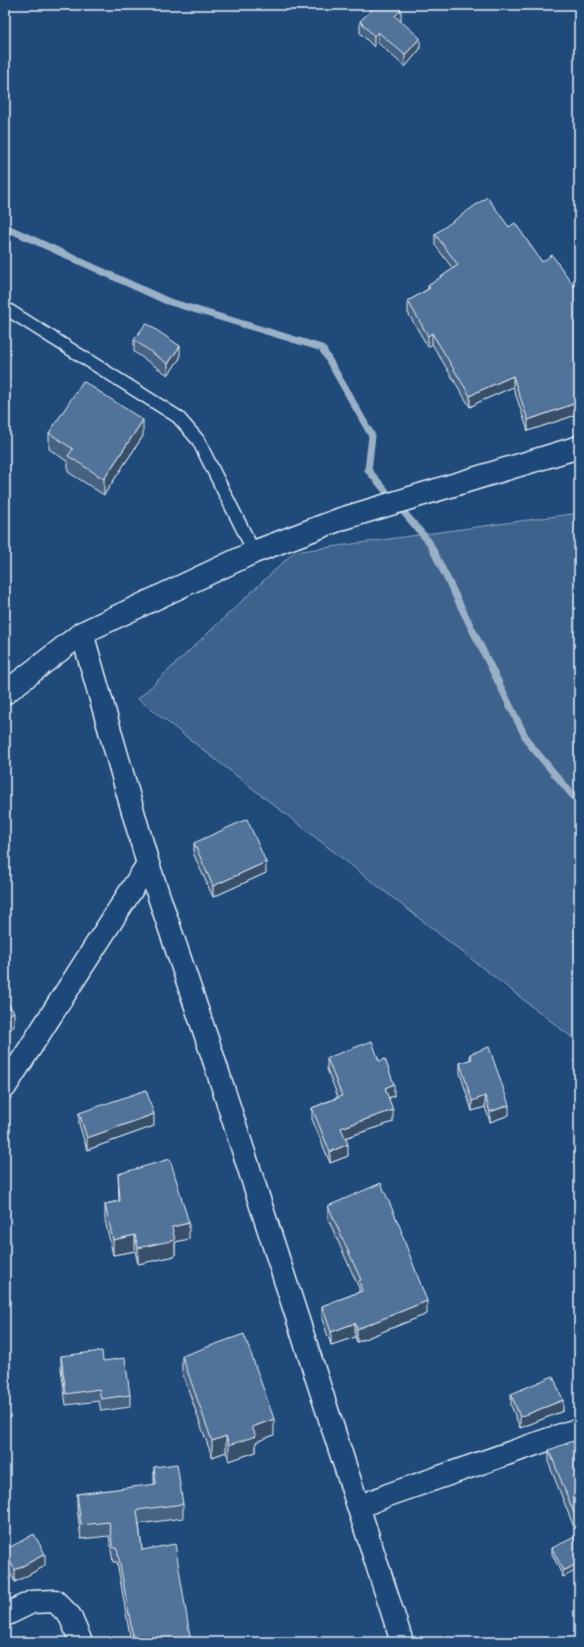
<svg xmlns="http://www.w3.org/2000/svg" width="584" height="1647" viewBox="0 0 584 1647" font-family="Delius,sans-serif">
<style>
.green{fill:#3c628c;stroke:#92aac2}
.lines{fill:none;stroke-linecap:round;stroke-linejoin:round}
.stream{stroke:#9ab0c7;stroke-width:7}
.lane-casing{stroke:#e8f1f8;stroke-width:15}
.street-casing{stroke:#e8f1f8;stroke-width:25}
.secondary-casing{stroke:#e8f1f8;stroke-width:25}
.lane{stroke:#1f4a7a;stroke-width:12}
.street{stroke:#1f4a7a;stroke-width:22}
.secondary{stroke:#1f4a7a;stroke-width:22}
.wall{fill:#466384;stroke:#e8f1f8}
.shaded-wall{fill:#39506b;stroke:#e8f1f8}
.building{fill:#517399;stroke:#e8f1f8}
</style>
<rect width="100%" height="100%" fill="#1f4a7a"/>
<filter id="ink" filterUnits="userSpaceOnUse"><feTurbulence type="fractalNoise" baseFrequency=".025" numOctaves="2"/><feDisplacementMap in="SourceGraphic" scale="8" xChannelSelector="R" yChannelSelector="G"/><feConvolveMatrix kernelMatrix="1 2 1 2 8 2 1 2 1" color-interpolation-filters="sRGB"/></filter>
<g filter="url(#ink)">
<path class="green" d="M 579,513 L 579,1043 L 138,699 L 294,552 Z"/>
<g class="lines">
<path class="stream" d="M 5,227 L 167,301 L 322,348 L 372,436 L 368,470 L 429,542 L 528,742 L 579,803"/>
<defs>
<path id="lane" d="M 5,308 L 178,417 L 198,440 L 254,552"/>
<path id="street" d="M 82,633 L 148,864 L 212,1054 L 402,1642
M 5,1087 L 148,864
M 358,1507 L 388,1495 L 570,1432
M 5,1615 L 32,1602 L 55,1601 L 70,1616 L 81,1642"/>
<path id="secondary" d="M 5,693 L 82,633 L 254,552 L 341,519 L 579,447"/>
</defs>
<use href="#lane" class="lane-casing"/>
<use href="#street" class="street-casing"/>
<use href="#secondary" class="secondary-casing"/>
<use href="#lane" class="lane"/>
<use href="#street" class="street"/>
<use href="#secondary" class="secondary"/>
</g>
<path class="wall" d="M 360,21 L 401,21 L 420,49 L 405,67 L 378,43 L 374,47 L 360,33 Z
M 509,227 L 542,262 L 579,293 L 579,414 L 528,431 L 513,387 L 479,402 L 470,407 L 432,344 L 428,347 L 408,313 L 408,301 L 428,289 L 428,286 L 453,269 L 435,245 L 435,234 Z
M 134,340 L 180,358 L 168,375 L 134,352 Z
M 49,433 L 143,436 L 104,495 L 68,472 L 68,462 L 49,449 Z
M 194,843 L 266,873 L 213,897 L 194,855 Z
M 470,1054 L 509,1115 L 490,1122 L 485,1107 L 472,1111 L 460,1073 L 460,1063 L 470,1060 Z
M 327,1058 L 379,1061 L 394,1096 L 389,1098 L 393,1122 L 345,1138 L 348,1156 L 330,1163 L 312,1119 L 312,1108 L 338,1097 L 327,1069 Z
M 79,1113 L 154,1126 L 87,1150 L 79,1124 Z
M 118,1174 L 189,1239 L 175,1242 L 175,1256 L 138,1264 L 135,1251 L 113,1255 L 105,1220 L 105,1204 L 119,1201 Z
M 328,1206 L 402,1237 L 427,1314 L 357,1342 L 355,1337 L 331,1345 L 322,1319 L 322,1306 L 359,1292 L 359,1288 L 328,1219 Z
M 61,1356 L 103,1361 L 130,1395 L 130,1407 L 101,1411 L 99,1401 L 66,1405 L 61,1368 Z
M 182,1356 L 274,1435 L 256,1442 L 256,1452 L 229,1461 L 226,1452 L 212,1457 L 182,1372 Z
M 511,1394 L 563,1411 L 520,1428 L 511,1405 Z
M 549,1450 L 579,1457 L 579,1540 L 549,1464 Z
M 154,1467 L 183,1504 L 183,1518 L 139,1524 L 142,1550 L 191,1642 L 131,1642 L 117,1562 L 113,1562 L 109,1536 L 81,1539 L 77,1508 L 77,1494 L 154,1485 Z
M 579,1544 L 563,1577 L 552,1554 L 552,1548 Z
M 5,1550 L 45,1566 L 15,1582 L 5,1563 Z"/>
<path class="shaded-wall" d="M 401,10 L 401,21 L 395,27 L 395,16 Z
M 378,32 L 378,43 L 374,47 L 374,36 Z
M 420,38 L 420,49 L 405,67 L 405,55 Z
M 432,333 L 432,344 L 428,347 L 428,336 Z
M 180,346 L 180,358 L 168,375 L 168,364 Z
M 513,376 L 513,387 L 479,402 L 470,407 L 470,396 L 479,391 Z
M 579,402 L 579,414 L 528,431 L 528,420 Z
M 143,420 L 143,436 L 104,495 L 104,479 Z
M 266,862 L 266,873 L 213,897 L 213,886 Z
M 14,1012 L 14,1027 L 5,1032 L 5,1017 Z
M 394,1084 L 394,1096 L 385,1099 L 385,1088 Z
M 485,1096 L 485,1107 L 472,1111 L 472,1101 Z
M 509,1105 L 509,1115 L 490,1122 L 490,1112 Z
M 393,1110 L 393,1122 L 341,1139 L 341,1128 Z
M 154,1114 L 154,1126 L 87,1150 L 87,1138 Z
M 348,1144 L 348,1156 L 330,1163 L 330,1152 Z
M 189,1223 L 189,1239 L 175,1242 L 175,1256 L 138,1264 L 138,1248 L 172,1227 Z
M 135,1235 L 135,1251 L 113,1255 L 113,1240 Z
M 427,1301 L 427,1314 L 357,1342 L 357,1329 Z
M 355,1323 L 355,1337 L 331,1345 L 331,1332 Z
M 563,1400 L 563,1411 L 520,1428 L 520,1417 Z
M 274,1419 L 274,1435 L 256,1442 L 256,1452 L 229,1461 L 229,1445 L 252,1427 Z
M 226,1436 L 226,1452 L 212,1457 L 212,1441 Z
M 45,1554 L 45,1566 L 15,1582 L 15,1570 Z
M 579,1563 L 579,1569 L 563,1577 L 563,1571 Z"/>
<path class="building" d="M 377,5 L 397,5 L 401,10 L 395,16 L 420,38 L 405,55 L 378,32 L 374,36 L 360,21 Z
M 487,197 L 509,227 L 515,223 L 542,262 L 552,255 L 579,293 L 579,402 L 528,420 L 513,376 L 479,391 L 470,396 L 432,333 L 428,336 L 408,301 L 430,288 L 428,286 L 458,265 L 435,234 Z
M 146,323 L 180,346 L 168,364 L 134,340 Z
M 83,381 L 143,420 L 104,479 L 68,456 L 73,449 L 49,433 Z
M 247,819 L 266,862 L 213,886 L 194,843 Z
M 5,999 L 14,1012 L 5,1017 Z
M 372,1041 L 379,1061 L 385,1059 L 394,1084 L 385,1088 L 393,1110 L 341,1128 L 348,1144 L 330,1152 L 312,1108 L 342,1096 L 327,1058 Z
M 489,1047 L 509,1105 L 490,1112 L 485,1096 L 472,1101 L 460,1063 L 472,1059 L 470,1054 Z
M 146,1090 L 154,1114 L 87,1138 L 79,1113 Z
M 170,1159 L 189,1223 L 172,1227 L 175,1240 L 138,1248 L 135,1235 L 113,1240 L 105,1204 L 120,1201 L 118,1174 Z
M 381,1183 L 402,1232 L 401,1232 L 427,1301 L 357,1329 L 355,1323 L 331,1332 L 322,1306 L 362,1291 L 359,1281 L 361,1280 L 328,1206 Z
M 244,1334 L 274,1419 L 252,1427 L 256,1436 L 229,1445 L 226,1436 L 212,1441 L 182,1356 Z
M 102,1351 L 103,1361 L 125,1358 L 130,1395 L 101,1399 L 99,1389 L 66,1394 L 61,1356 Z
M 553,1376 L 563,1400 L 520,1417 L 511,1394 Z
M 573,1441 L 579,1457 L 579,1526 L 549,1450 Z
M 177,1464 L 183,1504 L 137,1510 L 142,1550 L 175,1544 L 191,1642 L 134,1642 L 117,1548 L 113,1548 L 109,1522 L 81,1525 L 77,1494 L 156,1484 L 154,1467 Z
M 34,1534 L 45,1554 L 15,1570 L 5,1552 L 5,1550 Z
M 575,1537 L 579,1544 L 579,1563 L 563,1571 L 552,1548 Z"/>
</g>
<rect width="584" height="1647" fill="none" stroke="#1f4a7a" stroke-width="20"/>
<rect x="10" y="10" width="564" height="1627" fill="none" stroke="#e8f1f8" stroke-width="1.5" filter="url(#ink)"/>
</svg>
